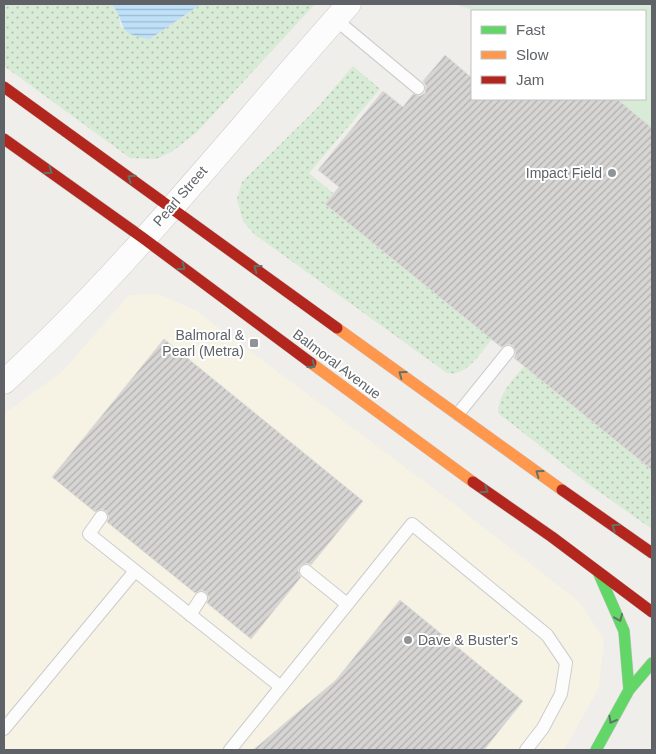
<svg xmlns="http://www.w3.org/2000/svg" width="656" height="754" viewBox="0 0 656 754" font-family="Helvetica,sans-serif">
<style>
.commercial{fill:#f7f3e4}
.grass{fill:url(#grass-dots)}
.garden{fill:#d8ebd6}
.water{fill:url(#water-rules)}
.building{fill:url(#building-hatch);stroke:#deddd9}
.lines{fill:none;stroke-linecap:round;stroke-linejoin:round}
.lane-casing{stroke:#cbcccc;stroke-width:14}
.street-casing{stroke:#cbcccc;stroke-width:25}
.fast-casing{stroke:#cacacb;stroke-width:12}
.slow-casing{stroke:#cacacb;stroke-width:12}
.jam-casing{stroke:#cacacb;stroke-width:12}
.lane{stroke:#fdfcfc;stroke-width:12}
.street{stroke:#fdfcfc;stroke-width:24}
.fast{stroke:#63d668;stroke-width:11}
.slow{stroke:#ff974d;stroke-width:11}
.jam{stroke:#b3261e;stroke-width:11}
.oneway{stroke:#607468}
.poi-dot{fill:#919496;stroke:#fff;stroke-width:2}
.labels{text-anchor:middle;dominant-baseline:central;stroke-width:4;stroke-linejoin:round;paint-order:stroke}
.poi-label{font-size:14px;fill:#5f6368;stroke:#fff;text-anchor:end}
.street-label{font-size:14px;fill:#5f6368;stroke:#fff}
</style>
<defs>
<pattern id="grass-dots" width="8" height="8" patternUnits="userSpaceOnUse" patternTransform="scale(1.25)"><rect width="8" height="8" fill="#d8ebd6"/><path d="M2 2h.1M6 6h.1" fill="none" stroke="#b2c2b1" stroke-width="1.8" stroke-linecap="round"/></pattern>
<pattern id="water-rules" width="6" height="5" patternUnits="userSpaceOnUse" patternTransform="scale(1.25)"><rect width="6" height="5" fill="#bfe0f9"/><path d="M0 2.5h6" fill="none" stroke="#9eb9cd"/></pattern>
<pattern id="building-hatch" width="6" height="6" patternUnits="userSpaceOnUse" patternTransform="scale(1.25)"><rect width="6" height="6" fill="#d6d5d3"/><path d="M-1 1l2-2M0 6l6-6M5 7l2-2" fill="none" stroke="#b1b0af"/></pattern>
</defs>
<rect width="100%" height="100%" fill="#efeeea"/>
<path class="commercial" d="M 158,294 L 195,310 L 446,498 L 579,602 L 604,639 L 599,687 L 564,750 L 4,750 L 4,414 L 62,372 L 129,295 Z"/>
<path class="grass" d="M 4,4 L 112,4 L 117,10 L 121,27 L 150,39 L 201,4 L 315,4 L 197,132 L 173,151 L 156,159 L 130,158 L 4,66 Z
M 353,66 L 380,89 L 309,173 L 333,193 L 325,204 L 492,339 C 480,353 467,377 447,373 L 254,234 L 243,221 L 237,199 L 242,182 L 317,108 Z
M 524,366 L 652,470 L 652,529 L 591,486 L 498,413 C 499,393 512,381 524,366 Z"/>
<path class="garden" d="M 454,4 L 652,4 L 652,239 L 490,106 L 495,99 L 645,99 L 645,11 L 477,11 Z"/>
<path class="water" d="M 112,4 L 201,4 L 150,39 C 115,34 128,26 112,4 Z"/>
<path class="building" d="M 445,55 L 472,78 L 472,99 L 617,99 L 652,128 L 652,470 L 514,358 L 516,353 L 513,346 L 509,344 L 501,347 L 325,204 L 339,187 L 318,170 L 383,91 L 403,107 L 413,94 L 420,96 L 425,93 L 426,86 L 423,81 Z
M 164,339 L 363,501 L 311,565 L 307,563 L 300,566 L 298,570 L 301,577 L 251,639 L 207,603 L 209,598 L 206,592 L 201,590 L 195,593 L 107,522 L 109,517 L 106,511 L 101,509 L 95,512 L 52,477 Z
M 400,600 L 523,701 L 484,750 L 253,750 L 336,680 Z"/>
<g class="lines">
<defs>
<path id="lane" d="M 335,19 L 418,88
M 458,414 L 508,352
M 101,517 L 89,534 L 281,687
M 306,571 L 347,604
M 190,615 L 201,598
M 4,729 L 135,571
M 230,750 L 412,524 L 547,635 L 566,663 L 561,694 L 543,728 L 526,750"/>
<path id="street" d="M 4,382 C 129,268 236,130 349,4"/>
<path id="fast" d="M 599,574 L 624,631 L 629,690
M 596,750 L 629,690 L 652,663"/>
<path id="slow" d="M 337,328 L 562,490
M 311,363 L 473,482"/>
<path id="jam" d="M 4,87 L 337,328
M 4,139 L 143,238 L 311,363
M 473,482 L 552,537 L 652,612
M 562,490 L 652,553"/>
</defs>
<use href="#lane" class="lane-casing"/>
<use href="#street" class="street-casing"/>
<use href="#fast" class="fast-casing"/>
<use href="#slow" class="slow-casing"/>
<use href="#jam" class="jam-casing"/>
<use href="#lane" class="lane"/>
<use href="#street" class="street"/>
<use href="#fast" class="fast"/>
<use href="#slow" class="slow"/>
<use href="#jam" class="jam"/>
</g>
<defs><path id="oneway-chevron" d="M-2-3.5L2.5 0L-2 3.5" fill="none" stroke-width="1.6" stroke-linecap="round" stroke-linejoin="round" transform="scale(1.25)"/></defs>
<g class="oneway">
<use href="#oneway-chevron" transform="translate(49 171) rotate(36)"/>
<use href="#oneway-chevron" transform="translate(131 178) rotate(-145)"/>
<use href="#oneway-chevron" transform="translate(182 267) rotate(37)"/>
<use href="#oneway-chevron" transform="translate(257 268) rotate(-144)"/>
<use href="#oneway-chevron" transform="translate(312 365) rotate(37)"/>
<use href="#oneway-chevron" transform="translate(402 374) rotate(-144)"/>
<use href="#oneway-chevron" transform="translate(539 473) rotate(-144)"/>
<use href="#oneway-chevron" transform="translate(485 490) rotate(35)"/>
<use href="#oneway-chevron" transform="translate(615 527) rotate(-146)"/>
<use href="#oneway-chevron" transform="translate(619 618) rotate(67)"/>
<use href="#oneway-chevron" transform="translate(612 720) rotate(119)"/>
</g>
<g class="poi-dot">
<circle cx="612" cy="173" r="5"/>
<rect x="249" y="338" width="10" height="10" rx="2.5"/>
<circle cx="408" cy="640" r="5"/>
</g>
<g class="labels">
<g class="poi-label">
<text x="602" y="173">Impact Field</text>
<text x="244" y="335">Balmoral &amp;<tspan x="244" dy="16">Pearl (Metra)</tspan></text>
<text x="418" y="640" text-anchor="start">Dave &amp; Buster's</text>
</g>
<g class="street-label">
<text transform="translate(180 196) rotate(-49)">Pearl Street</text>
<text transform="translate(337 364) rotate(37)">Balmoral Avenue</text>
</g>
</g>
<rect width="656" height="754" fill="none" stroke="#5f6368" stroke-width="10"/>
<rect x="471" y="10" width="175" height="90" fill="#ffffff" stroke="#bfc1c3"/>
<rect x="481" y="26" width="25" height="8" fill="#63d668" stroke="#bfc1c3"/>
<text x="516" y="35" font-size="15" fill="#5f6368">Fast</text>
<rect x="481" y="51" width="25" height="8" fill="#ff974d" stroke="#bfc1c3"/>
<text x="516" y="60" font-size="15" fill="#5f6368">Slow</text>
<rect x="481" y="76" width="25" height="8" fill="#b3261e" stroke="#bfc1c3"/>
<text x="516" y="85" font-size="15" fill="#5f6368">Jam</text>
</svg>
